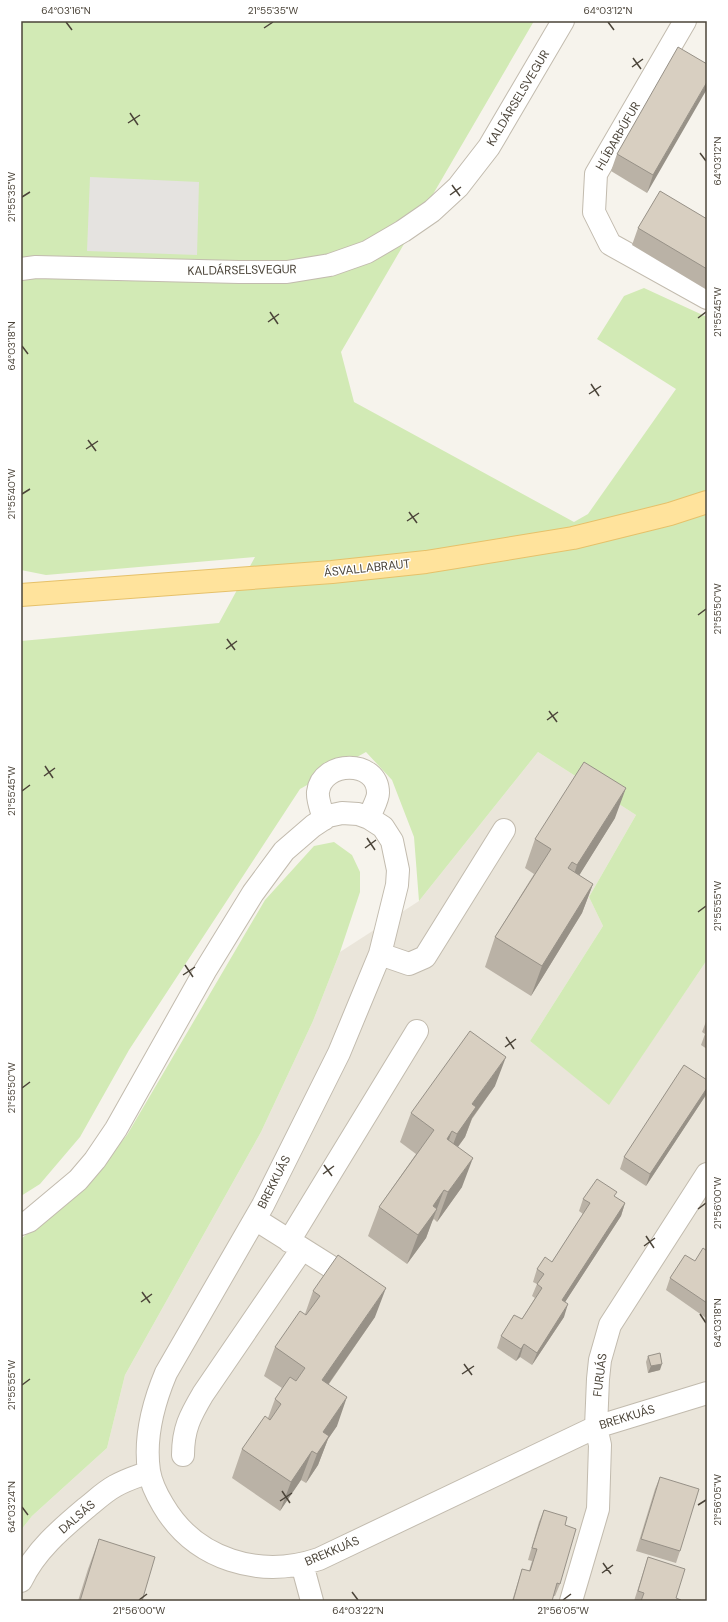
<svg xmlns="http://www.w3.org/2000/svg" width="728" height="1622" viewBox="0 0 728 1622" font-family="'DM Sans',sans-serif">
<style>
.residential{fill:#eae5da}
.green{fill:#d2eab5}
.parking{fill:#e5e3e0}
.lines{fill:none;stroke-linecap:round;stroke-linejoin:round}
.minor-casing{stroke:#c2bbae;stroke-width:24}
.major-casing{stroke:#e6c16a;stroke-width:24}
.minor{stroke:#fff;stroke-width:22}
.major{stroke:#ffe39c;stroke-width:22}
.wall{fill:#bab2a6}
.shaded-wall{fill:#979187}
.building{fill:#d8cfc1;stroke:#979187}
.ticks{fill:none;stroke:#4b4439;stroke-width:1.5}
.labels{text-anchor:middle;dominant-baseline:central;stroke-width:3;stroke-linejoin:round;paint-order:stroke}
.street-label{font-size:12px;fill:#4b4439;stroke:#fff}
.neatline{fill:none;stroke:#4b4439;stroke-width:1.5}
.ticks-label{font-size:10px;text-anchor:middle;fill:#4b4439}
</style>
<rect width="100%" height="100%" fill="#f6f3ec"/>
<path class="residential" d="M 538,752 L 636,815 L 589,897 L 603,926 L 530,1041 L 609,1104 L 707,960 L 707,1601 L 21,1601 L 21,1530 L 32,1516 L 107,1448 L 125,1375 L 261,1132 L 313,1021 L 340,952 L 419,901 Z"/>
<path class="green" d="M 21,21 L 534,21 L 341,352 L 354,402 L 574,522 L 588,514 L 676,389 L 597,339 L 624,296 L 644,288 L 707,317 L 707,960 L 609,1105 L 530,1041 L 603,926 L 589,897 L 636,815 L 538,752 L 419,901 L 414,837 L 392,780 L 366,752 L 300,789 L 129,1050 L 80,1137 L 40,1184 L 21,1196 L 21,641 L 219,623 L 255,557 L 46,575 L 21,570 Z
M 334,842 L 352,855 L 360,872 L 360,892 L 340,952 L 313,1021 L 261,1132 L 125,1375 L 107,1448 L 32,1516 L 21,1530 L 21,1239 L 81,1190 L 127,1135 L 265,900 L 314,846 Z"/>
<path class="parking" d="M 90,177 L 199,182 L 197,255 L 87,251 Z"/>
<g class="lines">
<defs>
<path id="minor" d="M 685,21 L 596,174 L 594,212 L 610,244 L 707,298
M 21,269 L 36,267 L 239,272 L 287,272 L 330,265 L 367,252 L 403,231 L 432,211 L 458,187 L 489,147 L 563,21
M 324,819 C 322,811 317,800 318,792 C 322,760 378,759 378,793 C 378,800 371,811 369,818
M 380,954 L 409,964 L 425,957 L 504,830
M 255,1219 L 355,1282
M 21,1224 L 29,1221 L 78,1180 L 95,1160 L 116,1129 L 205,971 L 253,893 L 284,851 L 313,826 L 328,816 L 342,813 L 358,814 L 369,818 L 383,827 L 392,841 L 398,870 L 397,885 L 380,954 L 339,1053 L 263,1205 L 166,1373 C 153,1404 144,1437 149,1471 C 151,1483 157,1495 163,1505 C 195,1560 260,1579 319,1559 L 596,1427 L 707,1393
M 289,1241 L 417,1031
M 183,1455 C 183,1429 190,1416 203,1394 L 302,1249
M 302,1564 L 312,1601
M 21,1581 C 35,1551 61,1529 86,1508 C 95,1501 104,1492 115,1486 C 125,1480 138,1476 149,1472
M 571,1601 L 598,1509 L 600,1445 L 596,1427 L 598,1379 L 600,1360 L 610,1325 L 707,1174"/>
<path id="major" d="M 21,595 L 332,572 L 426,562 L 573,538 L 670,514 L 707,502"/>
</defs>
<use href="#minor" class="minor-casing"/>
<use href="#major" class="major-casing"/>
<use href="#minor" class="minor"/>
<use href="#major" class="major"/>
</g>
<path class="wall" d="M 707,64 L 647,193 L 611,171 L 617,154 Z
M 707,219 L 707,290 L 632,245 L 638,228 Z
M 615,818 L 579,875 L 593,884 L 582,913 L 531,996 L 485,967 L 495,937 L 534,874 L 525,868 L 535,839 Z
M 707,1019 L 707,1049 L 701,1045 L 705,1034 L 702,1032 Z
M 495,1086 L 472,1119 L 465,1137 L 458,1147 L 462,1187 L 437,1222 L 434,1219 L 432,1221 L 426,1238 L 407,1264 L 368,1236 L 379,1207 L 416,1154 L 400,1142 L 411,1113 Z
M 706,1095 L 646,1186 L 620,1169 L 624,1157 Z
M 615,1197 L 625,1203 L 621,1216 L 565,1302 L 564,1317 L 532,1365 L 520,1357 L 516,1361 L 497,1348 L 501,1336 L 522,1319 L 535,1298 L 532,1296 L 537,1284 L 533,1282 L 537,1269 L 552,1262 L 583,1214 L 579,1211 L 583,1199 Z
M 707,1251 L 707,1317 L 706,1318 L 666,1290 L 670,1278 L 695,1261 Z
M 313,1291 L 375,1317 L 329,1384 L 337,1426 L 328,1439 L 318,1465 L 306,1483 L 301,1480 L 280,1511 L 232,1478 L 242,1449 L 268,1418 L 275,1399 L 282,1388 L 264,1376 L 275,1347 L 305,1314 Z
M 648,1356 L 660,1370 L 648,1373 L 646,1362 Z
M 660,1477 L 680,1551 L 676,1563 L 636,1551 L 655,1489 Z
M 544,1510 L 565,1525 L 560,1584 L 555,1596 L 553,1596 L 552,1601 L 512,1601 L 522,1569 L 529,1571 L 532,1561 L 528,1560 L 539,1522 Z
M 99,1539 L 142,1601 L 78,1601 L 88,1569 Z
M 648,1557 L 676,1598 L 681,1601 L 634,1601 Z"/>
<path class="shaded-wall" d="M 707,82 L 707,89 L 647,193 L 653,175 Z
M 626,788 L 615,818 L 567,895 L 577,865 Z
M 593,884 L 582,913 L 531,996 L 542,966 Z
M 506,1057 L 495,1086 L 472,1118 L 465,1137 L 446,1163 L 457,1134 L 472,1104 Z
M 707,1088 L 707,1092 L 706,1095 L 646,1186 L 650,1174 Z
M 452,1131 L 442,1160 L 447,1139 Z
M 473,1158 L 462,1187 L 437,1222 L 448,1192 Z
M 444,1190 L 426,1238 L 407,1264 L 418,1235 L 433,1206 Z
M 625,1203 L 621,1216 L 558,1313 L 562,1300 Z
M 386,1288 L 375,1317 L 311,1409 L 322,1380 Z
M 568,1304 L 564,1317 L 532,1365 L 537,1353 Z
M 524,1344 L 520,1357 L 516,1361 L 521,1349 Z
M 662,1364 L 660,1370 L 648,1373 L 651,1366 Z
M 347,1397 L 337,1426 L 328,1439 L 318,1465 L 306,1483 L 317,1454 L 323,1432 Z
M 312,1451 L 301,1480 L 280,1511 L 291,1482 Z"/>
<path class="building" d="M 678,47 L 707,64 L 707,82 L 653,175 L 617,154 Z
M 660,191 L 707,219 L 707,269 L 638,228 Z
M 584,762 L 626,788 L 577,865 L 572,862 L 568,868 L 593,884 L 542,966 L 495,937 L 551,849 L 535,839 Z
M 470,1031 L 506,1057 L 472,1104 L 476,1107 L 457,1134 L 452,1131 L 447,1139 L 473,1158 L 448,1192 L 444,1190 L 433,1206 L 437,1209 L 418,1235 L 379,1207 L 434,1130 L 411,1113 Z
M 684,1065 L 707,1080 L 707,1088 L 650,1174 L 624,1157 Z
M 597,1179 L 617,1192 L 614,1196 L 625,1203 L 562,1300 L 568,1304 L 537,1353 L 524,1344 L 521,1349 L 501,1336 L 514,1315 L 522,1319 L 542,1288 L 537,1284 L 544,1274 L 537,1269 L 545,1257 L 552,1262 L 590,1203 L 583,1199 Z
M 703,1248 L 707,1251 L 707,1303 L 670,1278 L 685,1255 L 695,1261 Z
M 338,1255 L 386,1288 L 322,1380 L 347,1397 L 323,1432 L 329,1436 L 317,1454 L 312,1451 L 291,1482 L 242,1449 L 265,1416 L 270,1420 L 281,1404 L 275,1399 L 290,1377 L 296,1381 L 305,1368 L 275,1347 L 300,1311 L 306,1315 L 320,1296 L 313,1291 Z
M 660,1353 L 662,1364 L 651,1366 L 648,1356 Z
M 660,1477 L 699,1489 L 680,1551 L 641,1539 Z
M 544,1510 L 567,1517 L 565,1525 L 576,1529 L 560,1584 L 557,1583 L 552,1601 L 513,1601 L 522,1569 L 530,1571 L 537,1549 L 532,1548 Z
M 99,1539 L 155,1557 L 142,1601 L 80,1601 Z
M 648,1557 L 685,1569 L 676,1598 L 681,1600 L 681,1601 L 641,1601 L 644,1593 L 638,1591 Z"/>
<path class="ticks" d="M 66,22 L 72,30M 608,22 L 614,30M 264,28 L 273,22M 633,58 L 641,69M 632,67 L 643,59M 130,113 L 138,125M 128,123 L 140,115M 700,153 L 706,161M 452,185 L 460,196M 450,195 L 461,187M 22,197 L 30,192M 270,312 L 278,324M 698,318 L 706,312M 268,322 L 279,314M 22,346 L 28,354M 591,384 L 599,396M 589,394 L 601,386M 88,440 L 96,451M 86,449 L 98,441M 22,494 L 30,489M 409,512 L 417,523M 407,521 L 419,513M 698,615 L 706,609M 227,639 L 235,650M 226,649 L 237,641M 549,711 L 557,722M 547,720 L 558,712M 45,766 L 53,778M 44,776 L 55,768M 22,791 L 30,785M 367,838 L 375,850M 365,848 L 376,840M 698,912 L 706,906M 185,965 L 193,977M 183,975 L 195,967M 506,1037 L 514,1049M 505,1047 L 516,1039M 22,1088 L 30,1082M 324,1165 L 332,1176M 323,1174 L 334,1166M 698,1209 L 706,1203M 646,1236 L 654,1248M 644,1246 L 655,1238M 142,1292 L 150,1303M 141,1302 L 152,1294M 700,1314 L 706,1323M 464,1364 L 472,1375M 462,1374 L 474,1366M 22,1385 L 30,1379M 282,1491 L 290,1503M 280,1501 L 292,1493M 698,1505 L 706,1500M 22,1507 L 28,1515M 603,1563 L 611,1574M 602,1573 L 613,1565M 352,1592 L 358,1600M 139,1600 L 147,1594M 563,1600 L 571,1594"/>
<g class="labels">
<g class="street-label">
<text transform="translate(518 98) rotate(-59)">KALDÁRSELSVEGUR</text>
<text transform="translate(618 136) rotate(-60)">HLÍÐARÞÚFUR</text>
<text transform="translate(242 270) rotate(-1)">KALDÁRSELSVEGUR</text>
<text transform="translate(367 568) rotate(-6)">ÁSVALLABRAUT</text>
<text transform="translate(274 1182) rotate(-63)">BREKKUÁS</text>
<text transform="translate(600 1375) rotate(-83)">FURUÁS</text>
<text transform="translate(627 1417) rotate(-17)">BREKKUÁS</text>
<text transform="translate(77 1517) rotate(-41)">DALSÁS</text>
<text transform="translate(332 1551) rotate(-23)">BREKKUÁS</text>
</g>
</g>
<rect width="728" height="1622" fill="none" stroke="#ffffff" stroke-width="44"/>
<rect x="22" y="22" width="684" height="1578" class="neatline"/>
<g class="ticks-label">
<text x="66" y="14">64°03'16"N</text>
<text x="273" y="14">21°55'35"W</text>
<text x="608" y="14">64°03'12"N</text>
<text transform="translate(717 161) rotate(-90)" y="4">64°03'12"N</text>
<text transform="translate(11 197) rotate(-90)" y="4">21°55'35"W</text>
<text transform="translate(717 312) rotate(-90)" y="4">21°55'45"W</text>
<text transform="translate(11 346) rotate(-90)" y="4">64°03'18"N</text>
<text transform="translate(11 494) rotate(-90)" y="4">21°55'40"W</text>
<text transform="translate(717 609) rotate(-90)" y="4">21°55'50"W</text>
<text transform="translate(11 791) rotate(-90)" y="4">21°55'45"W</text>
<text transform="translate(717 906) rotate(-90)" y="4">21°55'55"W</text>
<text transform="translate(11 1088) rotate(-90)" y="4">21°55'50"W</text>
<text transform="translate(717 1203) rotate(-90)" y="4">21°56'00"W</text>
<text transform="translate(717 1323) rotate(-90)" y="4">64°03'18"N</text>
<text transform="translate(11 1385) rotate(-90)" y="4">21°55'55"W</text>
<text transform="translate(717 1500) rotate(-90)" y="4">21°56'05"W</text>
<text transform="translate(11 1507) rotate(-90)" y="4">64°03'24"N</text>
<text x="139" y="1614">21°56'00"W</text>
<text x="358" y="1614">64°03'22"N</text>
<text x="563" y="1614">21°56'05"W</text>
</g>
</svg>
